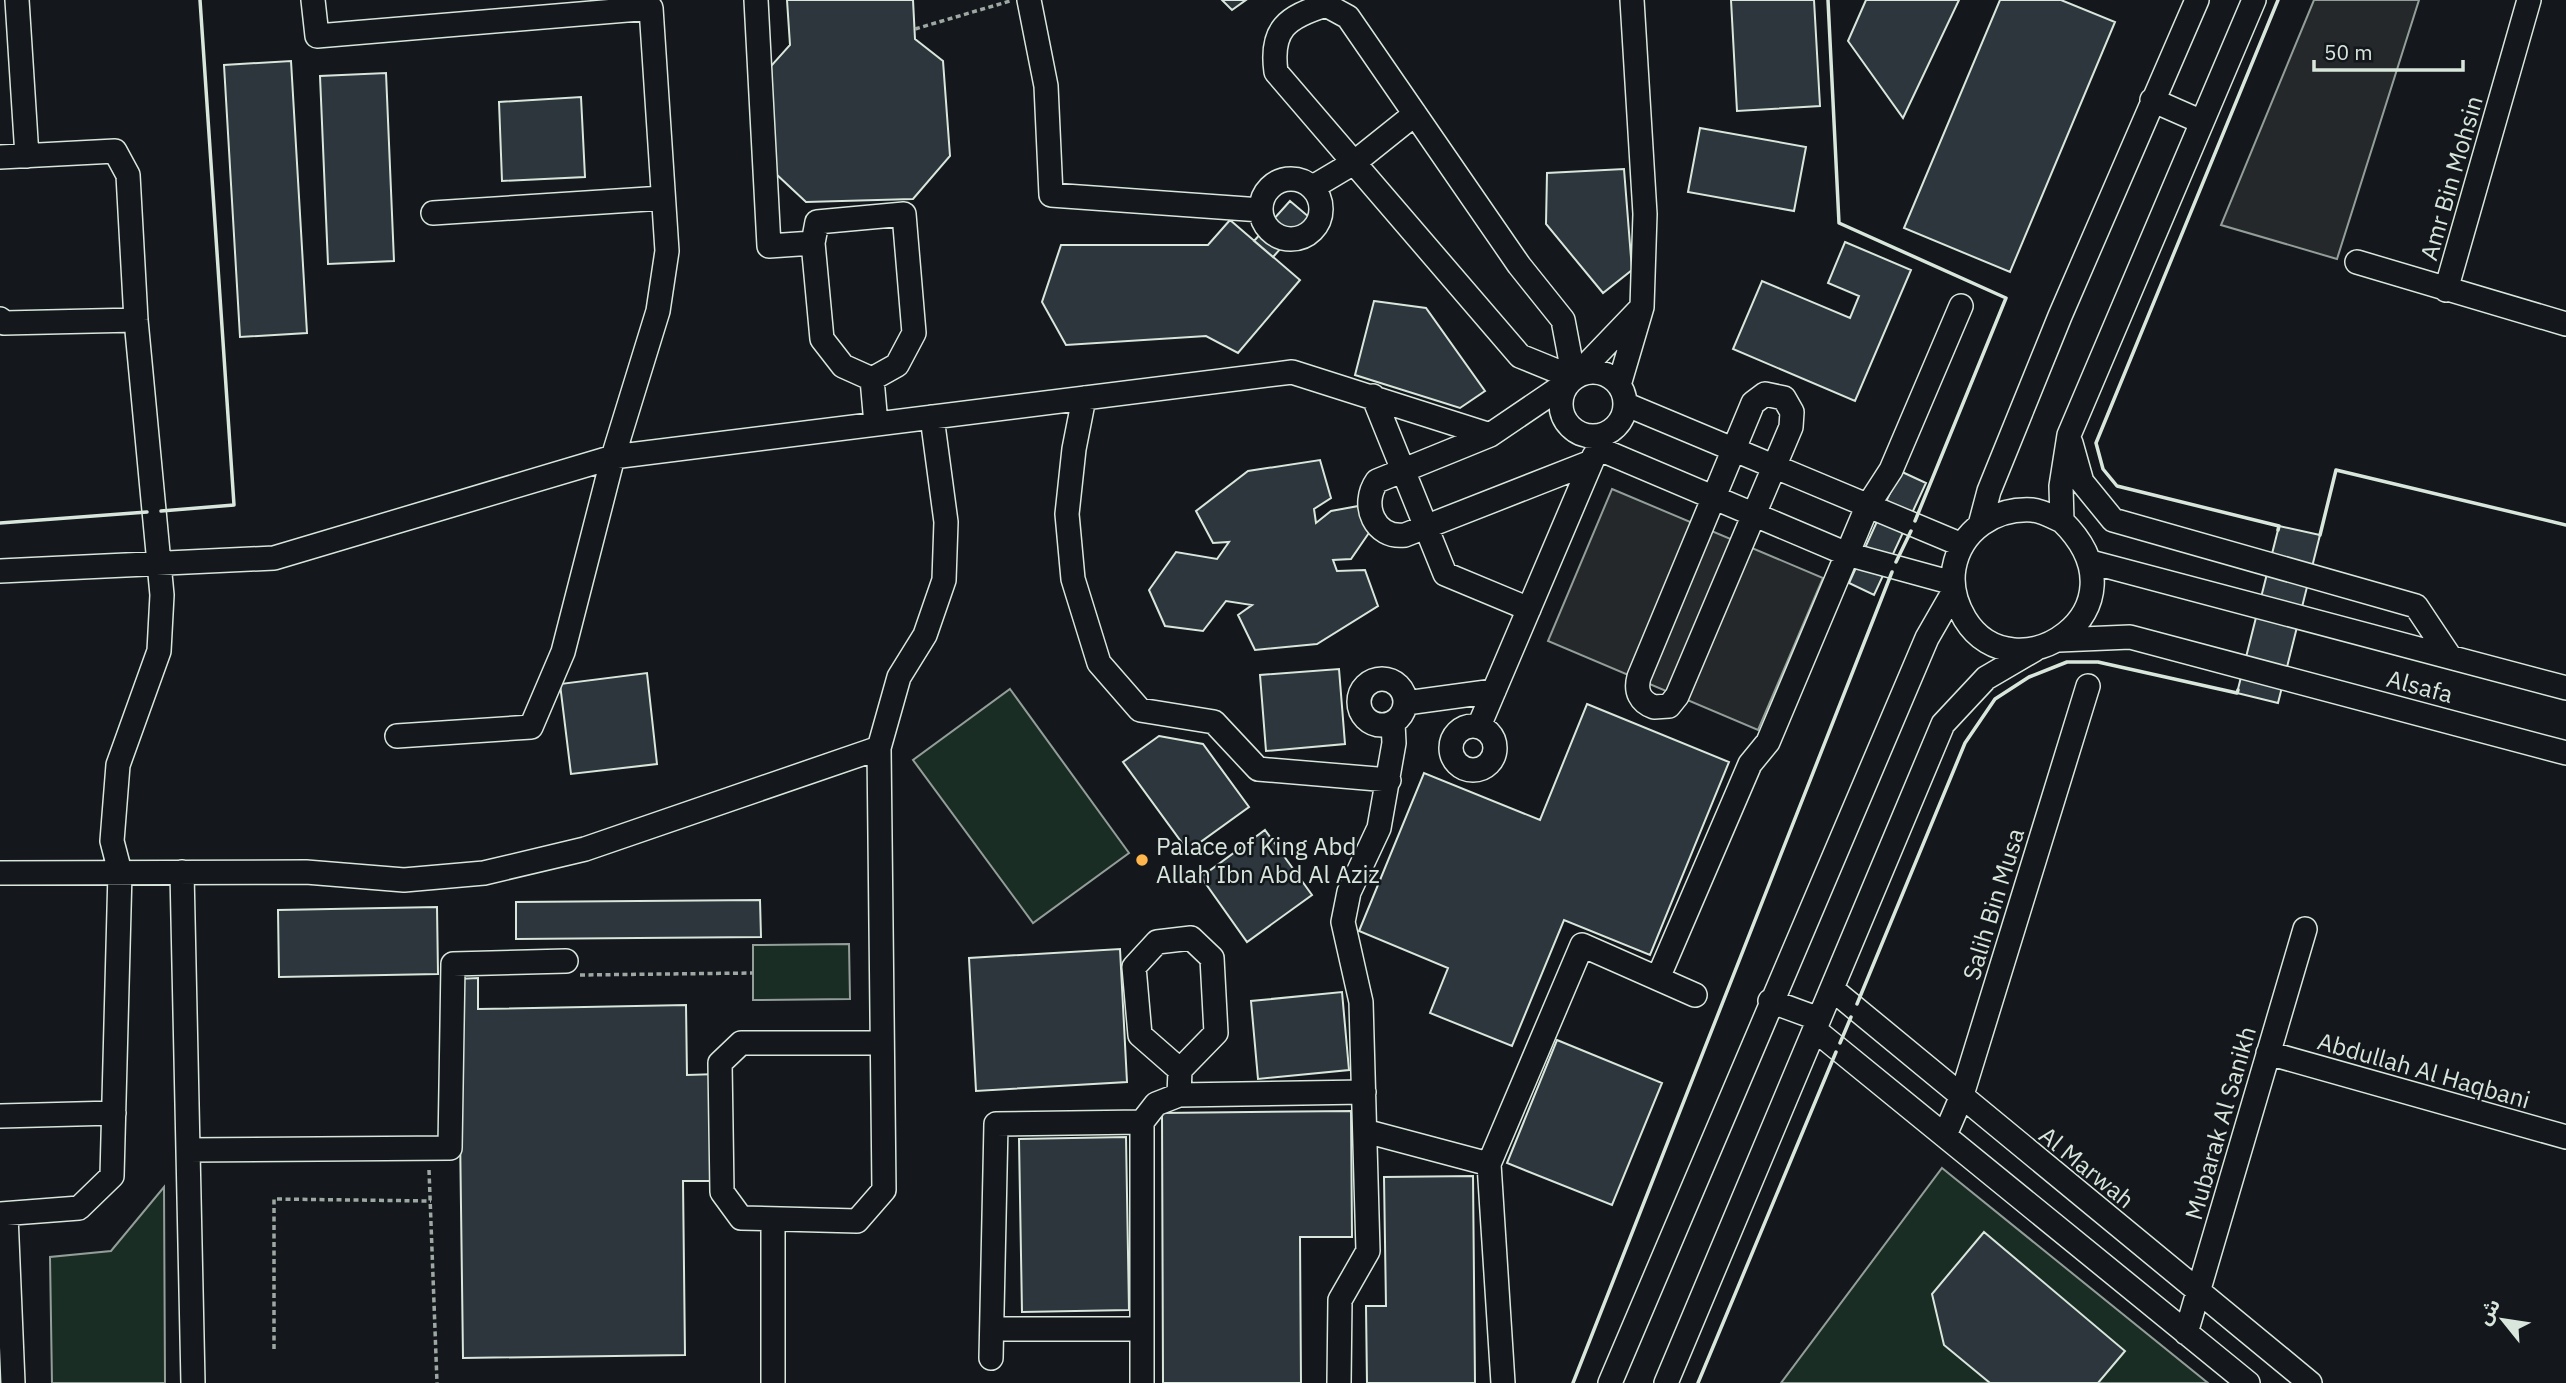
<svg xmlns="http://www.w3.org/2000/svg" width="2566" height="1383" viewBox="0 0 2566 1383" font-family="'IBM Plex Sans','Noto Sans Arabic',sans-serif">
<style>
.green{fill:#1a2d24;stroke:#939e99;stroke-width:2}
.parking{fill:#24282b;stroke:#939e99;stroke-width:2}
.building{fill:#2c363c;stroke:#d8e6dc;stroke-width:2}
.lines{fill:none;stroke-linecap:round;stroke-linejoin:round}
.minor-casing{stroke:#d8e6dc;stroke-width:26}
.path{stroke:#9da8a2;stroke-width:3.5;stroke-dasharray:5 3.5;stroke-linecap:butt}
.minor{stroke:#14181c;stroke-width:23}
.wall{stroke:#d8e6dc;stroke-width:3.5}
.poi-dot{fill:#ffb74d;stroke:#14181c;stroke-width:2.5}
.labels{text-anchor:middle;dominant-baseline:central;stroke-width:5;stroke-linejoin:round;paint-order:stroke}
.street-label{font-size:24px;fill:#d8e6dc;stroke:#14181c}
.poi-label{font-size:24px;fill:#d8e6dc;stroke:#14181c;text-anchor:start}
</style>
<rect width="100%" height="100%" fill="#14181c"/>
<path class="green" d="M 1010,689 L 1129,853 L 1033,923 L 913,760 Z
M 849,944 L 850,999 L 753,1000 L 753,945 Z
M 1942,1168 L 2208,1383 L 1781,1383 Z
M 164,1187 L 165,1383 L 52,1383 L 50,1257 L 111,1251 Z"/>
<path class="parking" d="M 2314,0 L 2419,0 L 2337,259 L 2221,225 Z
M 1612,489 L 1823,578 L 1758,730 L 1548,641 Z"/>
<path class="building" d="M 787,0 L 913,0 L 915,39 L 943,61 L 950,156 L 913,199 L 806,202 L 775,173 L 771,66 L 790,45 Z
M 1222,0 L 1246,0 L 1232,10 Z
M 1731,0 L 1814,0 L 1820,106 L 1737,111 Z
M 1866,0 L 1959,0 L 1903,118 L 1848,41 Z
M 2000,0 L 2061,0 L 2115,22 L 2010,272 L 1904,228 Z
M 291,61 L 307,333 L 240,337 L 224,65 Z
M 386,73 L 394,261 L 328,264 L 320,76 Z
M 581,97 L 585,177 L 502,181 L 499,102 Z
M 1700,128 L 1806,147 L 1794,211 L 1688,192 Z
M 1624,169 L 1632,270 L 1603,293 L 1546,224 L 1547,173 Z
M 1290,201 L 1309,217 L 1273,257 L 1254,241 Z
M 1230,220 L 1300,280 L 1238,353 L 1206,336 L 1066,345 L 1042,302 L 1061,245 L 1208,245 Z
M 1845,242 L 1911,270 L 1855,401 L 1733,349 L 1762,281 L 1850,318 L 1859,296 L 1828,283 Z
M 1374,301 L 1426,308 L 1485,391 L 1460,408 L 1355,375 Z
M 1320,460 L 1331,498 L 1314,509 L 1316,523 L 1331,511 L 1364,505 L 1373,527 L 1351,559 L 1333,560 L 1337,571 L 1365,570 L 1378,606 L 1317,644 L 1255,650 L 1238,615 L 1252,605 L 1226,601 L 1203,631 L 1165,626 L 1149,590 L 1176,552 L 1217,559 L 1229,542 L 1213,543 L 1196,511 L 1248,471 Z
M 1900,471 L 1926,483 L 1874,595 L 1849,583 Z
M 2279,526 L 2320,535 L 2278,703 L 2237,693 Z
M 1339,669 L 1345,744 L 1266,751 L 1260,675 Z
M 647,673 L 657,764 L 571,774 L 560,684 Z
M 1587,704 L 1729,762 L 1650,955 L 1564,920 L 1512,1046 L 1430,1013 L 1448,968 L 1359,931 L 1424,773 L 1540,820 Z
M 1159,736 L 1203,744 L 1249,807 L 1188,851 L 1123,762 Z
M 1265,830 L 1312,895 L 1247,942 L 1201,877 Z
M 760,900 L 761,937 L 516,939 L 516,902 Z
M 437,907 L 438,974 L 279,977 L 278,910 Z
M 1120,949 L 1127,1082 L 976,1091 L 969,958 Z
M 478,978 L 478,1009 L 686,1005 L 687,1075 L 718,1074 L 720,1181 L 683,1181 L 685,1355 L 463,1358 L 458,979 Z
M 1342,992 L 1349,1070 L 1258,1079 L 1251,1001 Z
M 1557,1040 L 1662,1083 L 1612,1205 L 1507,1163 Z
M 1351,1111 L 1352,1237 L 1300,1237 L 1301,1383 L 1163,1383 L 1162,1113 Z
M 1126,1137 L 1129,1310 L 1022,1312 L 1019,1139 Z
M 1473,1176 L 1475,1383 L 1367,1383 L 1366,1306 L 1386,1306 L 1384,1177 Z
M 1984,1232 L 2125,1351 L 2098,1383 L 1990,1383 L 1944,1345 L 1932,1294 Z"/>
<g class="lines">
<defs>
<path id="minor" d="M 17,0 L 27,156
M 313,0 L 317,36 L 651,8 L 667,251 L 658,311 L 613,457 L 563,652 L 531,727 L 397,736
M 756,0 L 769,246 L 813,243
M 1029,0 L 1046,86 L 1051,195 L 1261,210
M 1326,5 L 1348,17 L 1519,265 L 1563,320 L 1574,378 L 1520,356 L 1276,72 C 1270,29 1287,17 1326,5 Z
M 2152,100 L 2202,122
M 0,157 L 115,151 L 128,175 L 136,320 L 162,595 L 159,651 L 118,765 L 112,841 L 120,872 L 112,1176 L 79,1208 L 0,1214
M1261 209a30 30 0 1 1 60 0a30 30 0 1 1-60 0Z
M 1313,187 L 1355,162 L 1415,114
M 433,213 L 663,198
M 2357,262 L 2566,324
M 2446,290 L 2529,0
M 0,319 L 4,323 L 136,320
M1561 404a32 32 0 1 1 64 0a32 32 0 1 1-64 0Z
M 872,379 L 843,366 L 822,339 L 813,243 L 817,222 L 904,214 L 914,333 L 897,365 L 872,379 L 876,424
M 1619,385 L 1642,307 L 1645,214 L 1632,0
M 1765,394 L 1784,398 L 1792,412 L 1791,427 L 1677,696 L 1669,706 L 1654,707 C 1640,702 1635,691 1639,677 L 1753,403 Z
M 1373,396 L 1445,574 L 1529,609
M 1084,398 L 1074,449 L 1067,514 L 1073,579 L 1099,663 L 1140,710 L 1214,722 L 1258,769 L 1389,780
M 1625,404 L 1962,545
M 2071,443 L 2082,482 L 2113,520 L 2416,606 L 2450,657
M 1597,448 L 1847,554 L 1953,583
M 1591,462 L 1405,535 C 1375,539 1360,505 1377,481 L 1490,435 L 1574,378 L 1642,307
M 2062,521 C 2053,517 2042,511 2032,510 C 1995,508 1961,530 1954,568 C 1951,586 1956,604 1965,619 C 2014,699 2153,610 2062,521 L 2061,486 L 2069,435 L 2254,0
M 1980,525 L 1989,491 L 2060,316 L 2197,0
M 2091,562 L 2566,688
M 0,571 L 274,558 L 613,457 L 1292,372 L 1490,435
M 2059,640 L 2130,637 L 2566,753
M1359 702a23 23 0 1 1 46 0a23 23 0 1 1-46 0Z
M 1406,703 L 1494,691
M 1479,726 L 1594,456
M1451 748a22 22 0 1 1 44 0a22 22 0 1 1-44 0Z
M 182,872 L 193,1383
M 0,873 L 306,872 L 404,880 L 484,873 L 585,849 L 879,748
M 1658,978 L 1750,764 L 1768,742 L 1867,507 L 1891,470 L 1961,306
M 1832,989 L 2310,1383
M 1770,1001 L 1819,1019
M 1815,1030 L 2248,1383
M 882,1043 L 741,1043 L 720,1063 L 722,1192 L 741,1218 L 857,1221 L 884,1190 L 879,748 L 899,677 L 925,635 L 944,580 L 946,522 L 932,417
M 2268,1053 L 2566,1137
M 1179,1095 L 1180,1070 L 1216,1033 L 1212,958 L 1191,938 L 1157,942 L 1134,967 L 1140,1035 L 1180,1070
M 0,1116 L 114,1113
M 1142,1122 L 1142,1383
M 1365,1131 L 1489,1164
M 1945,1135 L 1961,1098 L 2088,686
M 188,1150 L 450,1148 L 453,964 L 566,961
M 6,1215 L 13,1383
M 992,1329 L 1142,1329
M 2186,1333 L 2305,929
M 991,1358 L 996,1124 L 1142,1122 L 1156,1104 L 1179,1095 L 1364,1092
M 773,1383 L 773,1219
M 1339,1383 L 1340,1300 L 1368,1251 L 1361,1002 L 1343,922 L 1349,892 L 1379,828 L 1394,743 L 1393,723
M 1503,1383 L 1489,1164 L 1582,945 L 1695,995
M 1610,1383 L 1927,638 L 1954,591
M 1666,1383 L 1943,724 L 1986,678 L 2034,650"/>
</defs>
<use href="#minor" class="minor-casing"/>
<path class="path" d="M 915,29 L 1010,1
M 580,975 L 753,973
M 429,1170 L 437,1383
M 274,1349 L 274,1199 L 431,1201"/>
<use href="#minor" class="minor"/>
<path class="wall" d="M 1828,0 L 1839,223 L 2006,298 L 1915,521
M 161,511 L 234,505 L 200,0
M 0,523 L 147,512
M 2278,530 L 2279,526 L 2117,486 L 2103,469 L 2096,443 L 2278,0
M 2320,535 L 2336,470 L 2566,525
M 1896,562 L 1911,531
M 1857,1004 L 1965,743 L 1995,699 L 2029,677 L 2067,662 L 2098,662 L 2237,693 L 2238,690
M 1840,1043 L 1851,1017
M 1573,1383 L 1892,572
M 1698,1383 L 1836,1052"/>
</g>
<circle class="poi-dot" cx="1142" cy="860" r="7"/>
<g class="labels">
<g class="street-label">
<text transform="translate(2451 178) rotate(-74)">Amr Bin Mohsin</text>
<text transform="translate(2420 686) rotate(15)">Alsafa</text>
<text transform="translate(1993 904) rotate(-73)">Salih Bin Musa</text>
<text transform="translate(2424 1070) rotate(16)">Abdullah Al Haqbani</text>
<text transform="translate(2220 1123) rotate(-74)">Mubarak Al Sanikh</text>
<text transform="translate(2087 1167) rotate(39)">Al Marwah</text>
</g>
<g class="poi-label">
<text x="1156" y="846">Palace of King Abd<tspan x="1156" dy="28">Allah Ibn Abd Al Aziz</tspan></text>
</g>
</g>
<g transform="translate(2503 1320) rotate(300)" stroke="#14181c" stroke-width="5" paint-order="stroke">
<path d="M0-5L12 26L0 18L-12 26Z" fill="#d8e6dc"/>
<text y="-10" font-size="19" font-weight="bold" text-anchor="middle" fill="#d8e6dc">ش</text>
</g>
<path d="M2314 60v10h149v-10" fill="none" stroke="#d8e6dc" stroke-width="3.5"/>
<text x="2324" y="60" font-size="21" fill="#d8e6dc" stroke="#14181c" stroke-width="5" paint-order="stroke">50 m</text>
</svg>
